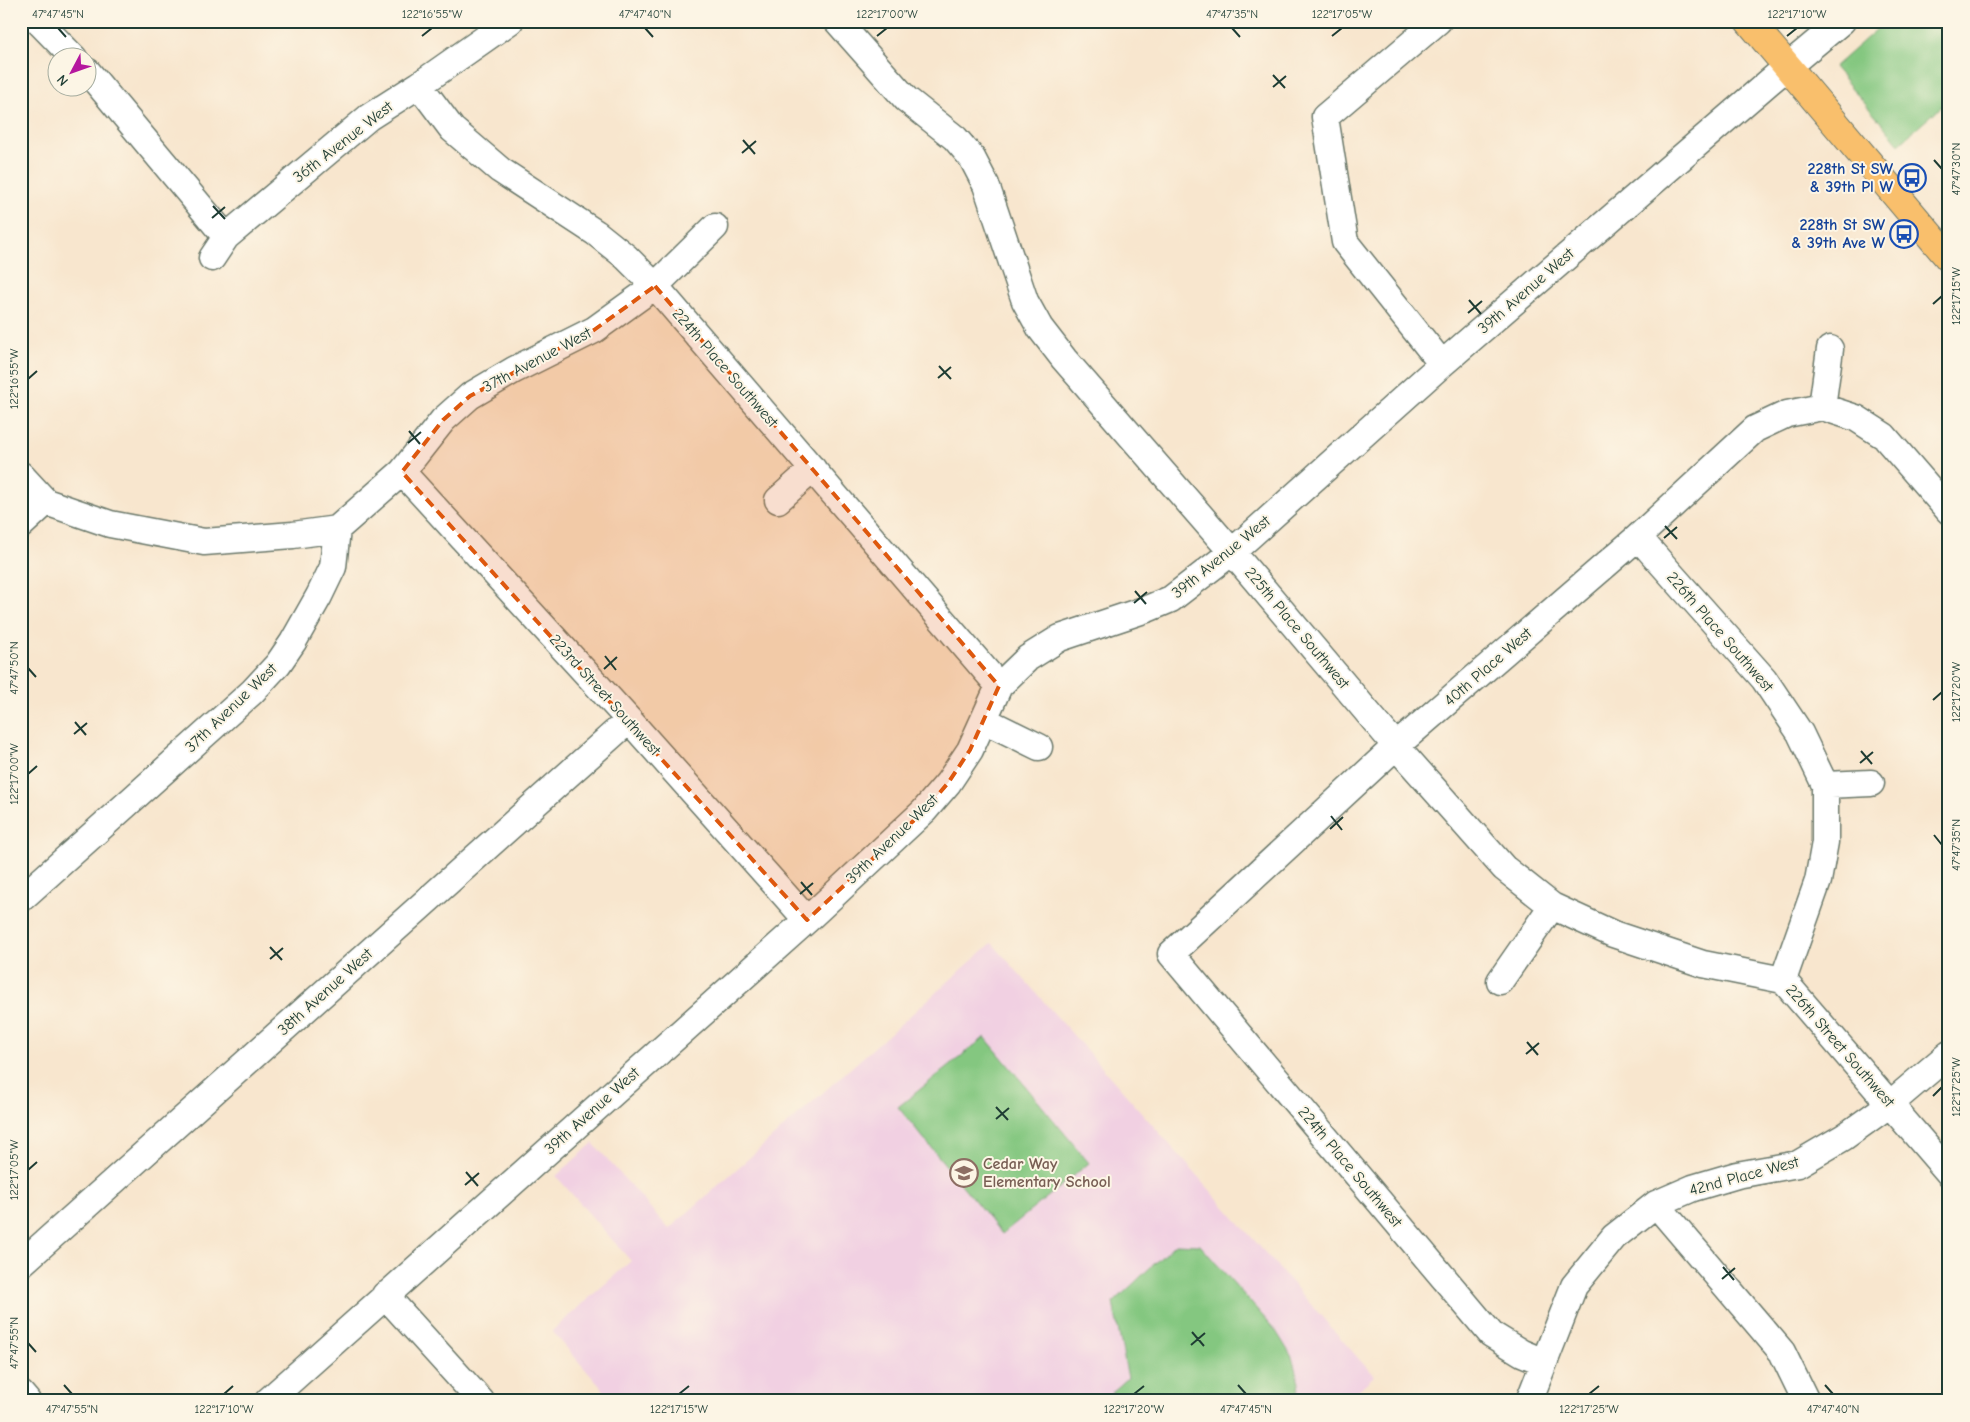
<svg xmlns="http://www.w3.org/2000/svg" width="1970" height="1422" viewBox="0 0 1970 1422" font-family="'Comic Neue',sans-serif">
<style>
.built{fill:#f1d0e2}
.green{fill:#84c780;stroke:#52825a}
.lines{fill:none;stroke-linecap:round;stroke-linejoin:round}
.minor-casing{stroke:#6b786a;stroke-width:29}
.major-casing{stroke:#6b786a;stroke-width:30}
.minor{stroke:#fff;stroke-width:26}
.major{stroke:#f9bf6c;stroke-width:28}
.marked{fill:#de580e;fill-opacity:0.2;stroke:#de580e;stroke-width:4;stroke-dasharray:10 6;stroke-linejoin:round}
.ticks{fill:none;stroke:#1f3d34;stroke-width:2}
.labels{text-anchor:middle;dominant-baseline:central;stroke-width:4;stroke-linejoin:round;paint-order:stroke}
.street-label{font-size:16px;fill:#1f3d34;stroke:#fcf5e5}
.transit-label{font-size:16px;font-weight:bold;fill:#164399;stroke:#fcf5e5;text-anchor:end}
.education-label{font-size:16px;font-weight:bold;fill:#785e54;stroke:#fcf5e5;text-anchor:start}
.neatline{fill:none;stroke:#1f3d34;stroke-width:2}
.ticks-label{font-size:12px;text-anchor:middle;fill:#1f3d34}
</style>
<rect width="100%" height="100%" fill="#fcf5e5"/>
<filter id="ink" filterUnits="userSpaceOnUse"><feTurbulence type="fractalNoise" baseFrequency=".02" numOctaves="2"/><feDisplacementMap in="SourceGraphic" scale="10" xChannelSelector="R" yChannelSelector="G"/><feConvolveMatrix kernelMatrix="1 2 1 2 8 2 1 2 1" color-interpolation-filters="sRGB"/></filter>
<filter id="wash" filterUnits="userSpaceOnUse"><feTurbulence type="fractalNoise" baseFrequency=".0096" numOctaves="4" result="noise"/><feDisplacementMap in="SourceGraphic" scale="20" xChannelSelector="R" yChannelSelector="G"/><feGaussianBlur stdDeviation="1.12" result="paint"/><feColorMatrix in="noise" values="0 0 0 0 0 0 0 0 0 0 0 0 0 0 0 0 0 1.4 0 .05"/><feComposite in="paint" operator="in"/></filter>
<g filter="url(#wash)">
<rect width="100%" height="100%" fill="#f8e6ce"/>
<path class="built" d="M 992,943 L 1374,1376 L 1346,1401 L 613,1401 L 552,1331 L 631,1261 L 556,1176 L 593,1143 L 669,1229 Z"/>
<path class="green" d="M 1886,21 L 1949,21 L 1949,100 L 1899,144 L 1834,67 Z
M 985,1037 L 1089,1163 L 1002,1234 L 898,1107 Z
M 1175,1244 L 1200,1245 L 1276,1331 L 1292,1357 L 1299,1383 L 1296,1401 L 1102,1401 L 1128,1378 L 1113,1303 Z"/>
</g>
<g filter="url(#ink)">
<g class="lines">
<defs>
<path id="minor" d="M 38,21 L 74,58
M 837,21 L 906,99 L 955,138 L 972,158 L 986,185 L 1025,301 L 1040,328 L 1064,359 L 1232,552 L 1396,746 L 1504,868 L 1552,906 L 1613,934 L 1703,964 L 1783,980
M 1438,21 L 1325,117 L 1345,242 L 1442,364
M 88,72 L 226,237
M 419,85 L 452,129 L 500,170 L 596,233 L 626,257 L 655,286 L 999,686
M 212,258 L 226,237 L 369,117 L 419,85 L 510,21
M 1830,349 L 1822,407 L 1856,418 L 1884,436 L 1949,511
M 402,472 L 629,720 L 807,920
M 21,475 L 46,502 L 110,524 L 204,542 L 293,535 L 337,529
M 778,500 L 813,469
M 21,525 L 46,502
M 1638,537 L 1764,679 L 1800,733 L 1825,785 L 1825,842 L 1818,881 L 1783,980 L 1949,1173
M 984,720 L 1039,747
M 1825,785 L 1871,783
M 21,899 L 252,692 L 278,664 L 293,642 L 319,596 L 333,567 L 337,529 L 402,472 L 443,420 L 470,396 L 514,370 L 594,330 L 655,286 L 715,227
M 1500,981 L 1552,906
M 1656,1204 L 1782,1352 L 1806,1401
M 21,1264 L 629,720
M 385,1295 L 481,1401
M 1544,1362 L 1522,1353 L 1491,1334 L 1171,954 L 1396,746 L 1638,537 L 1755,429 L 1787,414 L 1822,407
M 21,1394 L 27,1401
M 268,1401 L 807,920 L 924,811 L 948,783 L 970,750 L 999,686 L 1028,658 L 1060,638 L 1147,609 L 1171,599 L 1232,552 L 1442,364 L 1769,82 L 1842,21
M 1529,1401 L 1574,1286 L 1614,1237 L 1656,1204 L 1693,1188 L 1737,1175 L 1798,1164 L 1844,1137 L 1890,1104 L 1949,1054"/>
<path id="major" d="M 1749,21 L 1949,258"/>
</defs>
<use href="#minor" class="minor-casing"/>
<use href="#major" class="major-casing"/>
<use href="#minor" class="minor"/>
<use href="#major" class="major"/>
</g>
</g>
<path class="marked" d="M 655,286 L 999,686 L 970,750 L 948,783 L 924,811 L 807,920 L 402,472 L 443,420 L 470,396 L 594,330 Z"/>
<path class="ticks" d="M 58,28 L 66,37M 645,28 L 653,37M 1232,28 L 1240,37M 422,36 L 432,28M 877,36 L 887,28M 1332,36 L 1342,28M 1787,36 L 1797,28M 1273,75 L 1285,88M 1273,87 L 1286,76M 743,140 L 755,154M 742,153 L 756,141M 1934,160 L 1942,169M 213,206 L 225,219M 212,218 L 225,207M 1469,300 L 1481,314M 1933,304 L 1942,296M 1468,313 L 1482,301M 939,366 L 951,379M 938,378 L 951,367M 28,379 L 37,371M 409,431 L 420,444M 408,443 L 421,432M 1665,526 L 1677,539M 1664,538 L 1677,527M 1135,591 L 1146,604M 1134,603 L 1147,592M 605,656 L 616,670M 28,668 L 36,677M 604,669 L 617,657M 1933,700 L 1942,692M 75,722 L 86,735M 74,734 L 87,723M 1861,751 L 1872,764M 1860,763 L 1873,752M 28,774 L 37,766M 1331,816 L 1342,830M 1330,829 L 1343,817M 1934,835 L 1942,845M 801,882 L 812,895M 800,894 L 813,883M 270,947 L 282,960M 270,959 L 283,948M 1527,1042 L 1538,1055M 1526,1054 L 1539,1043M 1933,1096 L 1942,1087M 996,1107 L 1008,1120M 996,1119 L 1009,1108M 28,1170 L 37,1162M 466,1172 L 478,1186M 465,1185 L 479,1173M 1723,1267 L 1734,1280M 1722,1279 L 1735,1268M 1192,1332 L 1204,1346M 28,1343 L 36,1352M 1191,1345 L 1205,1333M 64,1385 L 72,1394M 1238,1385 L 1246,1394M 1825,1385 L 1833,1394M 224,1394 L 233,1386M 679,1394 L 689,1386M 1134,1394 L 1144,1386M 1589,1394 L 1599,1386"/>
<defs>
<symbol id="bus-ring" viewBox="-11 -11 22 22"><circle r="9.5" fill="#fcf5e5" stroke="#1a4fb4" stroke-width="1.5"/><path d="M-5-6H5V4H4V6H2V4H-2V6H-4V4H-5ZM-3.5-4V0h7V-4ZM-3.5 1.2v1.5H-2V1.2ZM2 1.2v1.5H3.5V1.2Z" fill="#1a4fb4"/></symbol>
<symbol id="school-ring" viewBox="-11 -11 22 22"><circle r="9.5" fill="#fcf5e5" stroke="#8d6e63" stroke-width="1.5"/><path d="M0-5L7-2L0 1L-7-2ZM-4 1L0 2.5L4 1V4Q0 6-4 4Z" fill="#8d6e63"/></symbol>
</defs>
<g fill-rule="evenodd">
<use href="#bus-ring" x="1896" y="162" width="32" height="32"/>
<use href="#bus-ring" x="1888" y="218" width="32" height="32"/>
<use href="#school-ring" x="948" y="1157" width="32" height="32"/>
</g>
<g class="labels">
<g class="street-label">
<text transform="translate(343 142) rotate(-38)">36th Avenue West</text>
<text transform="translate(1526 291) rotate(-41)">39th Avenue West</text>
<text transform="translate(537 360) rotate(-28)">37th Avenue West</text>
<text transform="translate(725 368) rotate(49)">224th Place Southwest</text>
<text transform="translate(1221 557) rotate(-39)">39th Avenue West</text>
<text transform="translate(1297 628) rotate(50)">225th Place Southwest</text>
<text transform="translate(1720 632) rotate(49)">226th Place Southwest</text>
<text transform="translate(1488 667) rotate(-41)">40th Place West</text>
<text transform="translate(605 695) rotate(48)">223rd Street Southwest</text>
<text transform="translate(231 708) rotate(-44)">37th Avenue West</text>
<text transform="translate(892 839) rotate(-44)">39th Avenue West</text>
<text transform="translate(325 992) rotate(-42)">38th Avenue West</text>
<text transform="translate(1840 1046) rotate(49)">226th Street Southwest</text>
<text transform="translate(592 1111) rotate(-42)">39th Avenue West</text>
<text transform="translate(1350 1167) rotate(50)">224th Place Southwest</text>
<text transform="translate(1744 1176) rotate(-15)">42nd Place West</text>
</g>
<g class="transit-label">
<text x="1893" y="169">228th St SW<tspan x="1893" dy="18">&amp; 39th Pl W</tspan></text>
<text x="1885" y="225">228th St SW<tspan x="1885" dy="18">&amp; 39th Ave W</tspan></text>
</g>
<g class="education-label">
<text x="983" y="1164">Cedar Way<tspan x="983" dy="18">Elementary School</tspan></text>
</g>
</g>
<rect width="1970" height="1422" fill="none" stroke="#fcf5e5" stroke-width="55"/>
<g transform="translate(72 72) rotate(229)"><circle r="24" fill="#fcf5e5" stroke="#a4ab9e"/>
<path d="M0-4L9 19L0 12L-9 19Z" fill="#b5179e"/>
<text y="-8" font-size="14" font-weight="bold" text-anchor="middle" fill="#1f3d34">N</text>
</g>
<rect x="28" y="28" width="1914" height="1366" class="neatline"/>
<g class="ticks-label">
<text x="58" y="18">47°47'45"N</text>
<text x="432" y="18">122°16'55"W</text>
<text x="645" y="18">47°47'40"N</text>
<text x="887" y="18">122°17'00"W</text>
<text x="1232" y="18">47°47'35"N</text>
<text x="1342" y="18">122°17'05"W</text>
<text x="1797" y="18">122°17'10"W</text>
<text transform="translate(1956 169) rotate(-90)" y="4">47°47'30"N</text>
<text transform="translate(1956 296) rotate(-90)" y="4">122°17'15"W</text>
<text transform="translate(14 379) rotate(-90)" y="4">122°16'55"W</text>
<text transform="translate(14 668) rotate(-90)" y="4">47°47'50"N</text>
<text transform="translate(1956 692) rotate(-90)" y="4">122°17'20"W</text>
<text transform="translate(14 774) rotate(-90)" y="4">122°17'00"W</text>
<text transform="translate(1956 845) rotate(-90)" y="4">47°47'35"N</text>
<text transform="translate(1956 1087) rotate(-90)" y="4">122°17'25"W</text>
<text transform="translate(14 1170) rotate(-90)" y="4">122°17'05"W</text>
<text transform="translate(14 1343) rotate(-90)" y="4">47°47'55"N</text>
<text x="72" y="1413">47°47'55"N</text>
<text x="224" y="1413">122°17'10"W</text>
<text x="679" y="1413">122°17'15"W</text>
<text x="1134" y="1413">122°17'20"W</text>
<text x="1246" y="1413">47°47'45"N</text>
<text x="1589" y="1413">122°17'25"W</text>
<text x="1833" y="1413">47°47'40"N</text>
</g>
</svg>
